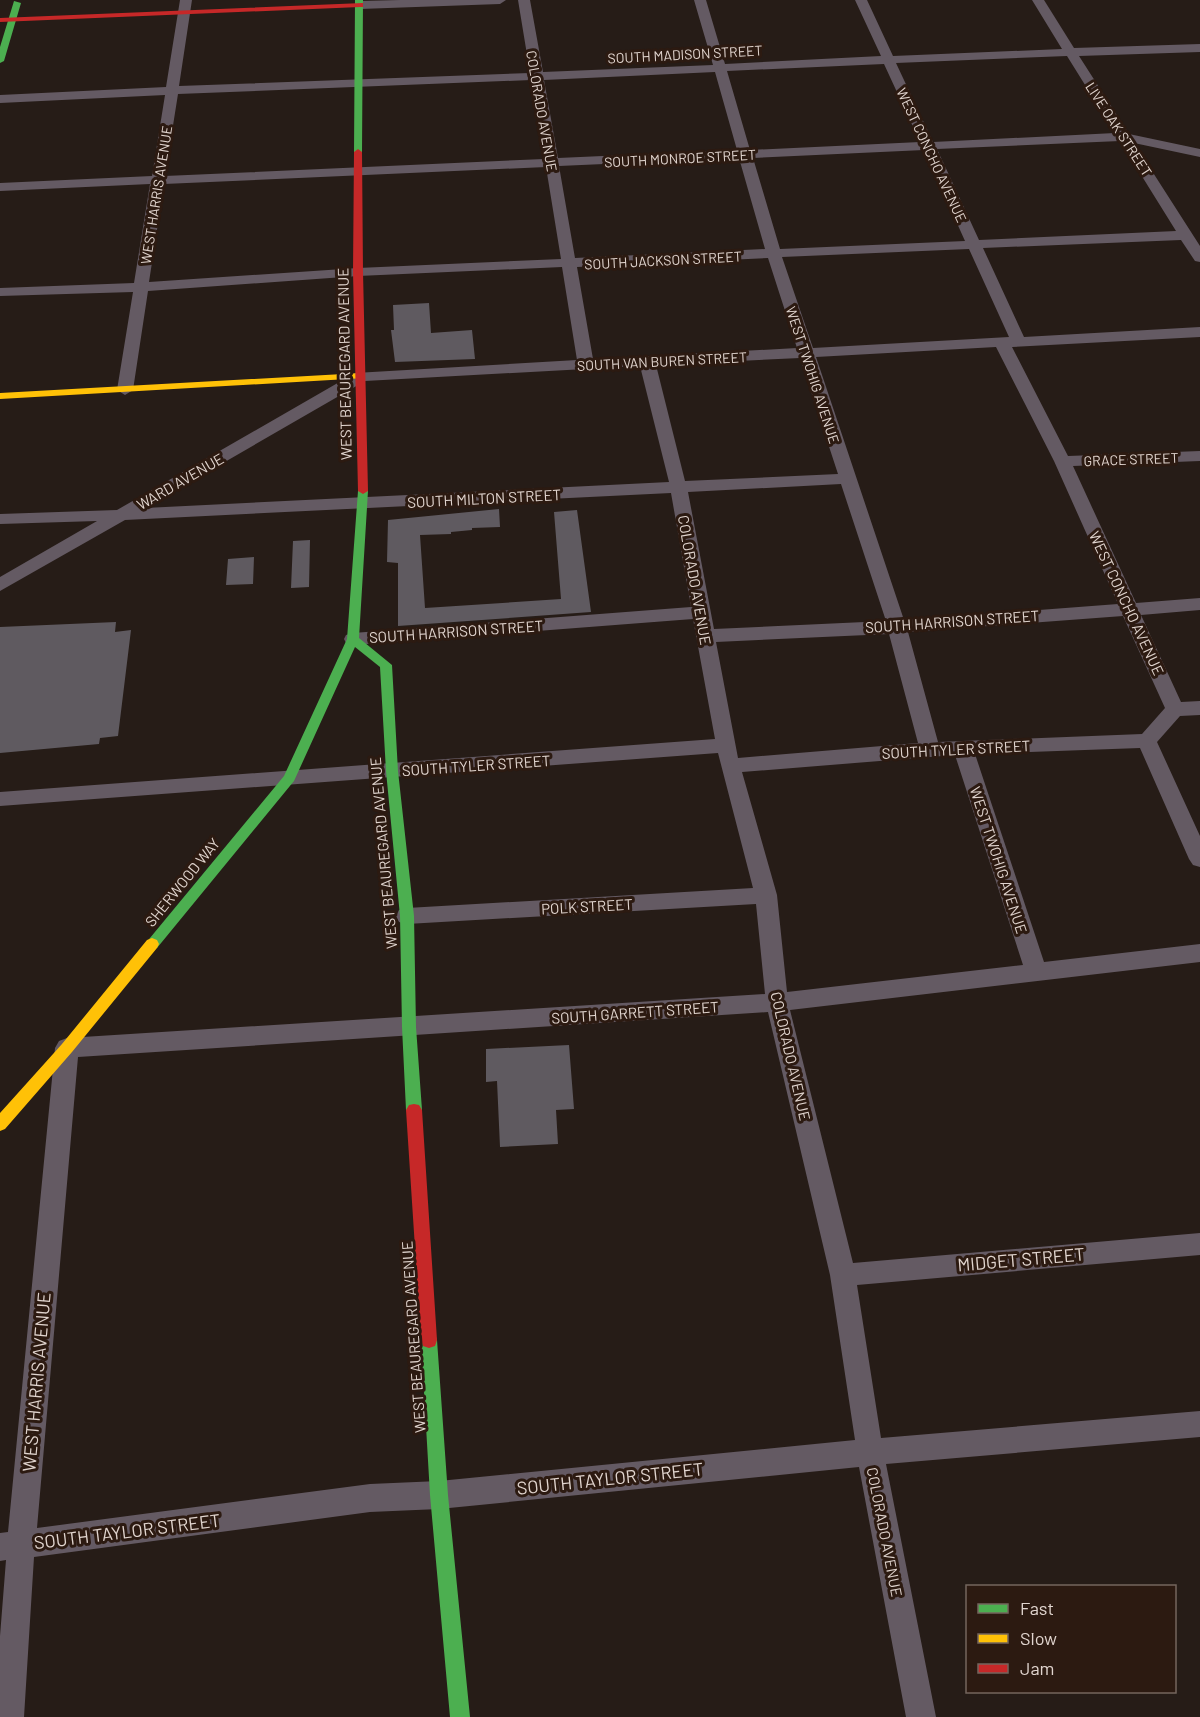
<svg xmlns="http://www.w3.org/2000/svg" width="1200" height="1717" viewBox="0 0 1200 1717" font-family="Barlow,sans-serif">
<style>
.building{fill:#5f5a60}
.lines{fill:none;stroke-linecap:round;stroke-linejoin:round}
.street{fill:#645a63;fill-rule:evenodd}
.fast{fill:#4caf50;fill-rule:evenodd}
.slow{fill:#ffc107;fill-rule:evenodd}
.jam{fill:#c62828;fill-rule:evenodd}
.labels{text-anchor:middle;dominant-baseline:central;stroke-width:6;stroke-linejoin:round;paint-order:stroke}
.far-street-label{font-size:14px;fill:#e1d5cf;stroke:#2c1a11}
.street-label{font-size:15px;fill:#e1d5cf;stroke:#2c1a11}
.near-street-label{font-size:18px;fill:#e1d5cf;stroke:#2c1a11}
</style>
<rect width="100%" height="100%" fill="#261c17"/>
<path class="building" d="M 429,303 L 431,333 L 472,330 L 475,359 L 395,362 L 391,330 L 394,330 L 393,305 Z
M 499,509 L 500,527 L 472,528 L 472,530 L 451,532 L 451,534 L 420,535 L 425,608 L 561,599 L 554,512 L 577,510 L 591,612 L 398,626 L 398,563 L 387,562 L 388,520 Z
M 310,540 L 309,587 L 291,588 L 293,541 Z
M 254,557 L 253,584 L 226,585 L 228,559 Z
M 116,622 L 115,632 L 131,630 L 118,736 L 100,738 L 99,744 L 0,753 L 0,627 Z
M 569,1045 L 574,1109 L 556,1110 L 558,1144 L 500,1147 L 497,1081 L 486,1082 L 486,1049 Z"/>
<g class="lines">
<path class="street" d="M 180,0 L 192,0 L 179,86 L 530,73 L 518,0 L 530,0 L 543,72 L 713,65 L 694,0 L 706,0 L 725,64 L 881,56 L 855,0 L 867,0 L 893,56 L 1062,49 L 1032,0 L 1044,0 L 1074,48 L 1200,44 L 1200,52 L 1079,56 L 1129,134 L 1200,149 L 1200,157 L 1134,143 L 1200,246 L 1200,262 L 1195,261 L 1181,240 L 983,248 L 1024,337 L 1200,327 L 1200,337 L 1012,347 L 1068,456 L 1200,451 L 1200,461 L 1073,466 L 1136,603 L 1200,598 L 1200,610 L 1141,615 L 1181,702 L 1200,701 L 1200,715 L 1180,716 L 1157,742 L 1200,836 L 1200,867 L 1193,865 L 1189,859 L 1140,748 L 975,754 L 1044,962 L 1200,944 L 1200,962 L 790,1010 L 853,1263 L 1200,1233 L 1200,1255 L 857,1285 L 881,1438 L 1200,1411 L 1200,1437 L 886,1464 L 936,1717 L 906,1717 L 859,1467 L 439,1509 L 370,1512 L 34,1557 L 24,1717 L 0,1717 L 0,1636 L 6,1560 L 0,1561 L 0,1533 L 8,1532 L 55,1048 L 59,1041 L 67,1038 L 765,994 L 756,904 L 407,924 L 399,922 L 396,916 L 399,910 L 407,908 L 753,888 L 718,753 L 0,806 L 0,792 L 715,739 L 693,619 L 353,645 L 346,643 L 344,639 L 346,635 L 353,633 L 691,607 L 671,493 L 125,520 L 0,591 L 0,577 L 97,521 L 0,524 L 0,514 L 117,510 L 355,373 L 577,360 L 562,267 L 358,276 L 148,291 L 133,390 L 125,395 L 117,390 L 133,292 L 0,296 L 0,288 L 134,283 L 150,184 L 0,191 L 0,183 L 152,176 L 165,95 L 0,103 L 0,95 L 166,87 ZM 1067,56 L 1115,133 L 933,142 L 896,63 ZM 884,64 L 920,142 L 750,150 L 727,71 ZM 715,72 L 737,150 L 558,158 L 544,80 ZM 531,80 L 544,159 L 165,176 L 178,94 ZM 1120,141 L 1176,231 L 979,240 L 937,149 ZM 924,150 L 965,241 L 780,249 L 753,158 ZM 739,158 L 765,249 L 575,258 L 559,166 ZM 546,167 L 561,259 L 358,268 L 149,282 L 164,184 ZM 969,249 L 1009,337 L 813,348 L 782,257 ZM 768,258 L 797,348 L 593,359 L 577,267 ZM 996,347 L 1054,461 L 1118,604 L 904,620 L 816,357 ZM 800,358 L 838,474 L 685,481 L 656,365 ZM 640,366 L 669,482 L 145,508 L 365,381 ZM 841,484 L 886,621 L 714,629 L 688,492 ZM 1123,616 L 1165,708 L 1142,734 L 938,742 L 908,632 ZM 889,634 L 918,743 L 738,758 L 716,642 ZM 955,755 L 1023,965 L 787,992 L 777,895 L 742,772 ZM 768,1012 L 830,1275 L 855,1440 L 439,1481 L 370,1484 L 37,1528 L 78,1057 Z
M 400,0 L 506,0 L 500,4 L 360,9 L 354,5 L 360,1 Z"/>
<path class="fast" d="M 355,0 L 363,0 L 362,152 L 358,155 L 354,152 Z
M 14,1 L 21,3 L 4,61 L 0,63 L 0,47 Z
M 363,488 L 368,491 L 359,638 L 392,665 L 398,771 L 414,916 L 416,1027 L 422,1110 L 419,1115 L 414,1116 L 409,1115 L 406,1110 L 402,1027 L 400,916 L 386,771 L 380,667 L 355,647 L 294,781 L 157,948 L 147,948 L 145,944 L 284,776 L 347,639 L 358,491 Z
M 429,1332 L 435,1334 L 437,1340 L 448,1495 L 470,1717 L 450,1717 L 430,1495 L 421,1340 L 423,1334 Z"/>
<path class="slow" d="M 361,373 L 365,374 L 365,378 L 0,399 L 0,393 Z
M 152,938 L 157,940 L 159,944 L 157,948 L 72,1052 L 5,1129 L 0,1131 L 0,1113 L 62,1044 L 147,940 Z"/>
<path class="jam" d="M 363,3 L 363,7 L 360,7 L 0,22 L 0,18 Z
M 358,149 L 362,152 L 363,272 L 368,491 L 363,494 L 358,491 L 353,272 L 354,152 Z
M 414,1104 L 419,1105 L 422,1110 L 437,1340 L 435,1346 L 429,1348 L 423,1346 L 421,1340 L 406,1110 L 409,1105 Z"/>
</g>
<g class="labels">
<g class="far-street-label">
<text transform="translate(685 54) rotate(-3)">SOUTH MADISON STREET</text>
<text transform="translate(542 111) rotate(80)">COLORADO AVENUE</text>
<text transform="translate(1119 129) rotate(57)">LIVE OAK STREET</text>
<text transform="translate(932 155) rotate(65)">WEST CONCHO AVENUE</text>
<text transform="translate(680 158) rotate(-3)">SOUTH MONROE STREET</text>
<text transform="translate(156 195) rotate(-81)">WEST HARRIS AVENUE</text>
<text transform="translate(663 260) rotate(-3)">SOUTH JACKSON STREET</text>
<text transform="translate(662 361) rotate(-3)">SOUTH VAN BUREN STREET</text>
<text transform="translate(813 375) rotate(72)">WEST TWOHIG AVENUE</text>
<text transform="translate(1131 459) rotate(-2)">GRACE STREET</text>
</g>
<g class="street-label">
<text transform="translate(344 364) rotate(-91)">WEST BEAUREGARD AVENUE</text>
<text transform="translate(180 481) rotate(-30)">WARD AVENUE</text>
<text transform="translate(484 498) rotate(-3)">SOUTH MILTON STREET</text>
<text transform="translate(695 580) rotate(80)">COLORADO AVENUE</text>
<text transform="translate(1127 603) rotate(65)">WEST CONCHO AVENUE</text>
<text transform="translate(952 621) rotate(-4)">SOUTH HARRISON STREET</text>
<text transform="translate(456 631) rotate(-4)">SOUTH HARRISON STREET</text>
<text transform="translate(956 749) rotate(-3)">SOUTH TYLER STREET</text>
<text transform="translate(476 765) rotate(-4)">SOUTH TYLER STREET</text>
<text transform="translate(383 853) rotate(-95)">WEST BEAUREGARD AVENUE</text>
<text transform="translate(999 860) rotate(72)">WEST TWOHIG AVENUE</text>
<text transform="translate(182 882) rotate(-51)">SHERWOOD WAY</text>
<text transform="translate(587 906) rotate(-3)">POLK STREET</text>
<text transform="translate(635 1012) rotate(-4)">SOUTH GARRETT STREET</text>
<text transform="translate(791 1056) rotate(77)">COLORADO AVENUE</text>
<text transform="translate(413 1337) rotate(-94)">WEST BEAUREGARD AVENUE</text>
<text transform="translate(885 1532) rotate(79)">COLORADO AVENUE</text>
</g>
<g class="near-street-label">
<text transform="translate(1021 1259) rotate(-5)">MIDGET STREET</text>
<text transform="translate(36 1382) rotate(-85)">WEST HARRIS AVENUE</text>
<text transform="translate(610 1478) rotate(-6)">SOUTH TAYLOR STREET</text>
<text transform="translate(127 1531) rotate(-7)">SOUTH TAYLOR STREET</text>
</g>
</g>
<rect x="966" y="1585" width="210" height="108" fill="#2c1a11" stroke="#74655d" stroke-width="1.5"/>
<rect x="978" y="1604" width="30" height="9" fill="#4caf50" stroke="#74655d" stroke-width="1.5"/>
<text x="1020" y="1615" font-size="18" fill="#e1d5cf">Fast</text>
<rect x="978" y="1634" width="30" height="9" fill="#ffc107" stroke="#74655d" stroke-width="1.5"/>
<text x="1020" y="1645" font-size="18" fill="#e1d5cf">Slow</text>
<rect x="978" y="1664" width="30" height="9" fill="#c62828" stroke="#74655d" stroke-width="1.5"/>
<text x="1020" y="1675" font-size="18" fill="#e1d5cf">Jam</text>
</svg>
